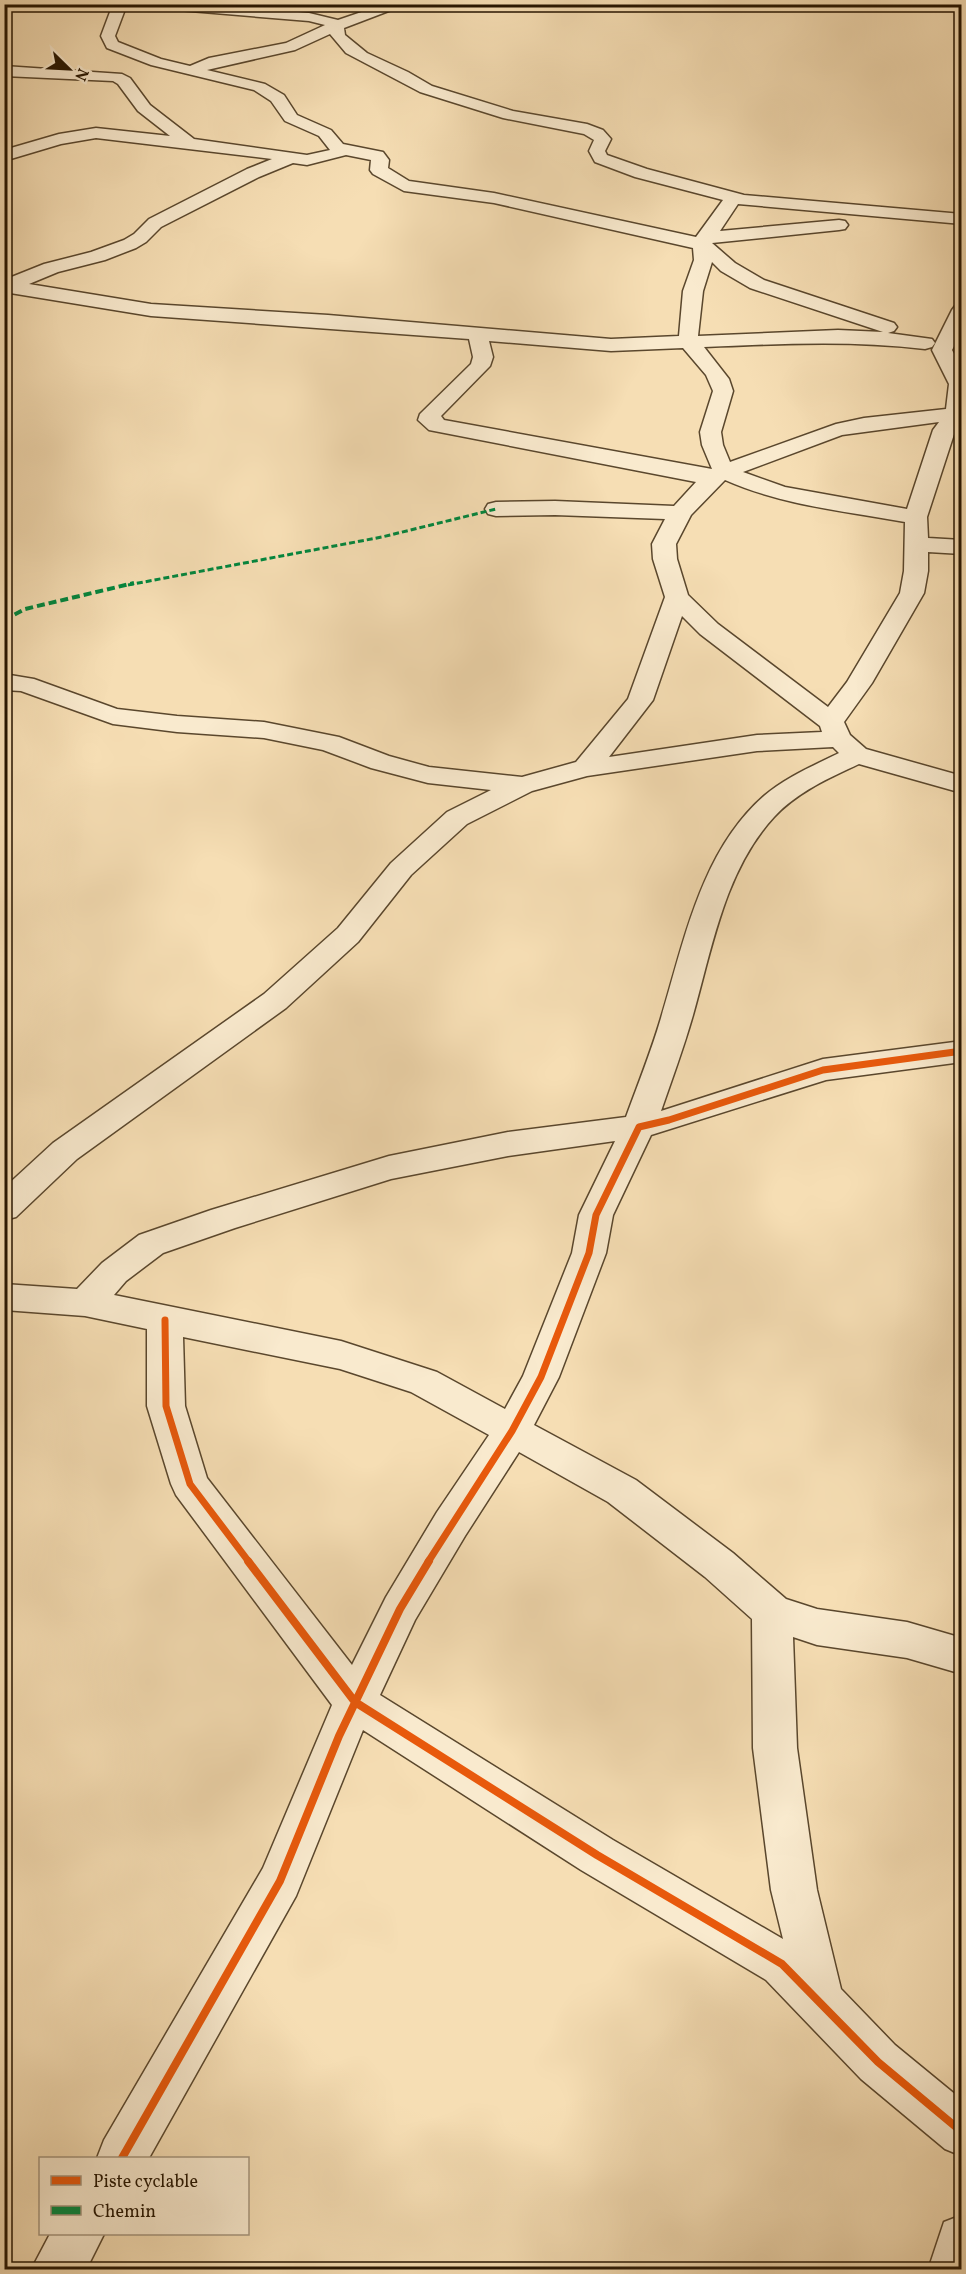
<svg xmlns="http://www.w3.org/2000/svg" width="966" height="2274" viewBox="0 0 966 2274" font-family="Vollkorn,serif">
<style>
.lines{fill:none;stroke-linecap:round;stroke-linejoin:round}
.minor-casing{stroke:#5a472d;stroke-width:3}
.minor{fill:#f9eace;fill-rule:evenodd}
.quiet-far1{stroke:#00873e;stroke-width:3;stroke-dasharray:6 3;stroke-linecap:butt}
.quiet{stroke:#00873e;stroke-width:4;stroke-dasharray:8 4;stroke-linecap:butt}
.cycleway-far1-casing{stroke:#f9eace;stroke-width:10}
.cycleway-casing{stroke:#f9eace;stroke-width:12}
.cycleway-far1{stroke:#e8590c;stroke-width:7}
.cycleway{stroke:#e8590c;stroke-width:8}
</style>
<rect width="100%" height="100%" fill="#f6deb4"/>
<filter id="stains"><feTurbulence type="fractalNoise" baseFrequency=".00333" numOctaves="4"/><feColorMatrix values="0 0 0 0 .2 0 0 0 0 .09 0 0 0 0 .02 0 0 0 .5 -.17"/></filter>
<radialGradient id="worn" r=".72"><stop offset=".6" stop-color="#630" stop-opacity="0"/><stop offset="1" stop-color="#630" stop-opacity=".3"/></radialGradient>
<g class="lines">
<defs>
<path id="minor" d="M 113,4 L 127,4 L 115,36 L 118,42 L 161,59 L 190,66 L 209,58 L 286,43 L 325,25 L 309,21 L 154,8 L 147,4 L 212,4 L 309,13 L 338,20 L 385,4 L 407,4 L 344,28 L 345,35 L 367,53 L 408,72 L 432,86 L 513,111 L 587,124 L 603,130 L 611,139 L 605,151 L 607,155 L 647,169 L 744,195 L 962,214 L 962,224 L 738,204 L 720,231 L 839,220 L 845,221 L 848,225 L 845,229 L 839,230 L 712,243 L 735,263 L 764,280 L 894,323 L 897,327 L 894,331 L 888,333 L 932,339 L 935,343 L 932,347 L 925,349 C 851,340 778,344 704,347 L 729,379 L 733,391 L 721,432 L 723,445 L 730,462 L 836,424 L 864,418 L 946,409 L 949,384 L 932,350 L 952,310 L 955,306 L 962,304 L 962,331 L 952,350 L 962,369 L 962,421 L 955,431 L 927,517 L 928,538 L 962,540 L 962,554 L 928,552 L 928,571 L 924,593 L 872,683 L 844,722 L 850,735 L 866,749 L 962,776 L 962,793 L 859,764 C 829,778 797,792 774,817 C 725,870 712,948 693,1015 C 684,1047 672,1079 661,1111 L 823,1059 L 962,1041 L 962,1062 L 826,1080 L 651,1135 L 613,1215 L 606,1253 L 559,1377 L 534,1425 L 636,1480 L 733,1553 L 786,1599 L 817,1609 L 907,1622 L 962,1638 L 962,1674 L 907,1658 L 817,1645 L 793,1637 L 797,1748 L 817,1890 L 841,1989 L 895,2045 L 962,2100 L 962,2156 L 945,2149 L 861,2079 L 766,1980 L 581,1870 L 363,1730 L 296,1896 L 149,2158 L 97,2158 L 104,2140 L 263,1868 L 332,1705 L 176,1495 L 171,1484 L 147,1406 L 147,1329 L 85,1316 L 4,1310 L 4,1284 L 77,1289 L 102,1263 L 139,1235 L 211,1210 L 389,1156 L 508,1132 L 626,1117 C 638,1084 651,1052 661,1018 C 684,942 701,851 764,796 C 786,777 813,766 839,753 L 833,747 L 757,751 L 587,776 L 532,791 L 467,824 L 411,875 L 358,942 L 286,1008 L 77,1159 L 16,1217 L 4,1220 L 4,1188 L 53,1143 L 264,994 L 338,928 L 391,863 L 447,812 L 491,790 L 428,783 L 371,768 L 323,750 L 264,738 L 177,732 L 113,724 L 21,691 L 4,690 L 4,674 L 34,679 L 117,709 L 177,716 L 264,722 L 339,737 L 389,756 L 429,767 L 522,777 L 576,762 L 628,699 L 665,597 L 653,559 L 652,544 L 665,519 L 555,515 L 496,516 L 488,514 L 485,509 L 488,504 L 496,502 L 555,501 L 674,506 L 696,482 L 429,430 L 418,420 L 420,414 L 471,364 L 473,357 L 469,339 L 151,316 L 4,292 L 4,280 L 44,264 L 91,252 L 124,240 L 134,234 L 149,219 L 247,169 L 272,159 L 96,138 L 61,144 L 4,161 L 4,150 L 59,134 L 96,128 L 170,136 L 138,111 L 118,84 L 113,81 L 4,76 L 4,66 L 122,74 L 130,78 L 150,105 L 194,139 L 307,155 L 330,150 L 319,136 L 285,121 L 271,101 L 254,90 L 151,65 L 107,48 L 101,36 ZM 330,34 L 346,53 L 420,92 L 503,118 L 584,134 L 594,140 L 589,151 L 595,162 L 635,177 L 723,200 L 696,237 L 494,193 L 409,181 L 388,168 L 389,160 L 383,152 L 343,144 L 331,130 L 297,115 L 284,95 L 265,84 L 207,70 L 295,50 ZM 346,155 L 371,160 L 370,170 L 373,174 L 404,191 L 494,203 L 693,248 L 694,260 L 683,291 L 679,336 L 611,339 L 328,315 L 151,304 L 29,284 L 58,272 L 105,260 L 136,248 L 146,242 L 161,227 L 259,177 L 293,163 L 307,165 ZM 712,262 L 721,271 L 750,288 L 883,332 L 838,330 L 698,336 L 703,291 ZM 489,341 L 611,351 L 683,348 L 706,375 L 713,391 L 700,432 L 702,445 L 712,469 L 444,420 L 441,416 L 490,366 L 493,357 ZM 939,422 L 933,430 L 907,509 L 785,487 L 743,472 L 842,435 ZM 725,480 C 781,505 844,511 905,522 L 904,571 L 900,593 L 847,682 L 828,707 L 718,624 L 688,595 L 677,559 L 676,544 L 691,515 ZM 682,616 L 700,634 L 820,726 L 822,732 L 757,735 L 609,757 L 653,700 ZM 615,1141 L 579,1215 L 572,1253 L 523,1376 L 505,1409 L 437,1372 L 341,1341 L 114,1295 L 126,1281 L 163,1253 L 235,1228 L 391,1179 L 508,1156 ZM 183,1337 L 340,1369 L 411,1392 L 489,1435 L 437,1512 L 386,1597 L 352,1665 L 207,1478 L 185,1406 ZM 519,1452 L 608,1502 L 705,1577 L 752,1619 L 753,1748 L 771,1890 L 783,1939 L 613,1840 L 380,1695 L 415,1620 L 465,1536 Z
M 943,4 L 962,4 L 962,10 L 945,7 Z
M 962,2215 L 962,2270 L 928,2270 L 944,2222 Z
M 50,2234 L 104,2234 L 86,2270 L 31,2270 Z"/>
</defs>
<use href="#minor" class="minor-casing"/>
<use href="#minor" class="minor"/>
<path class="quiet-far1" d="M 128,585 L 382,537 L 496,509"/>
<path class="quiet" d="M 4,620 L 25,609 L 134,583"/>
<defs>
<path id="cycleway-far1" d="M 165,1320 L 166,1406 L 190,1484 L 249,1562
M 428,1562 L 512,1431 L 541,1377 L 589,1253 L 596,1215 L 639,1127 L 669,1120 L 823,1070 L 962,1051"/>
<path id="cycleway" d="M 248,1561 L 355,1702 L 597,1855 L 782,1964 L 878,2062 L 962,2132
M 122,2158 L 280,1881 L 339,1736 L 400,1609 L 429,1561"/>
</defs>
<use href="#cycleway-far1" class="cycleway-far1-casing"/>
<use href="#cycleway" class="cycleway-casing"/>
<use href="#cycleway-far1" class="cycleway-far1"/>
<use href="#cycleway" class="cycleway"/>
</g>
<rect width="966" height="2274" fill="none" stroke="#f6deb4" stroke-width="24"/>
<rect x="6" y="6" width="954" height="2262" fill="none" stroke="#261500" stroke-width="3"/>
<rect x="12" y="12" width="942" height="2250" fill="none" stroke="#261500" stroke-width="1.5"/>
<rect x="39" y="2157" width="210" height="78" fill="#f9eace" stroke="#a5957c" stroke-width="1.5"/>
<rect x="51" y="2176" width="30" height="9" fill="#e8590c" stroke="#a5957c" stroke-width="1.5"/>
<text x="93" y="2187" font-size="18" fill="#261500">Piste cyclable</text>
<rect x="51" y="2206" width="30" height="9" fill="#00873e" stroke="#a5957c" stroke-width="1.5"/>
<text x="93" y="2217" font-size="18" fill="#261500">Chemin</text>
<g transform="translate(69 69) rotate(114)" stroke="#f9eace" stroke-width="4.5" paint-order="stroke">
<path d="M0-4.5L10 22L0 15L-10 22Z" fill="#261500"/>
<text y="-9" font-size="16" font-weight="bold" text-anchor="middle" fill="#261500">N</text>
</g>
<rect width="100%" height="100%" filter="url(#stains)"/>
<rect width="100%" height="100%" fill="url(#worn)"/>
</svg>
